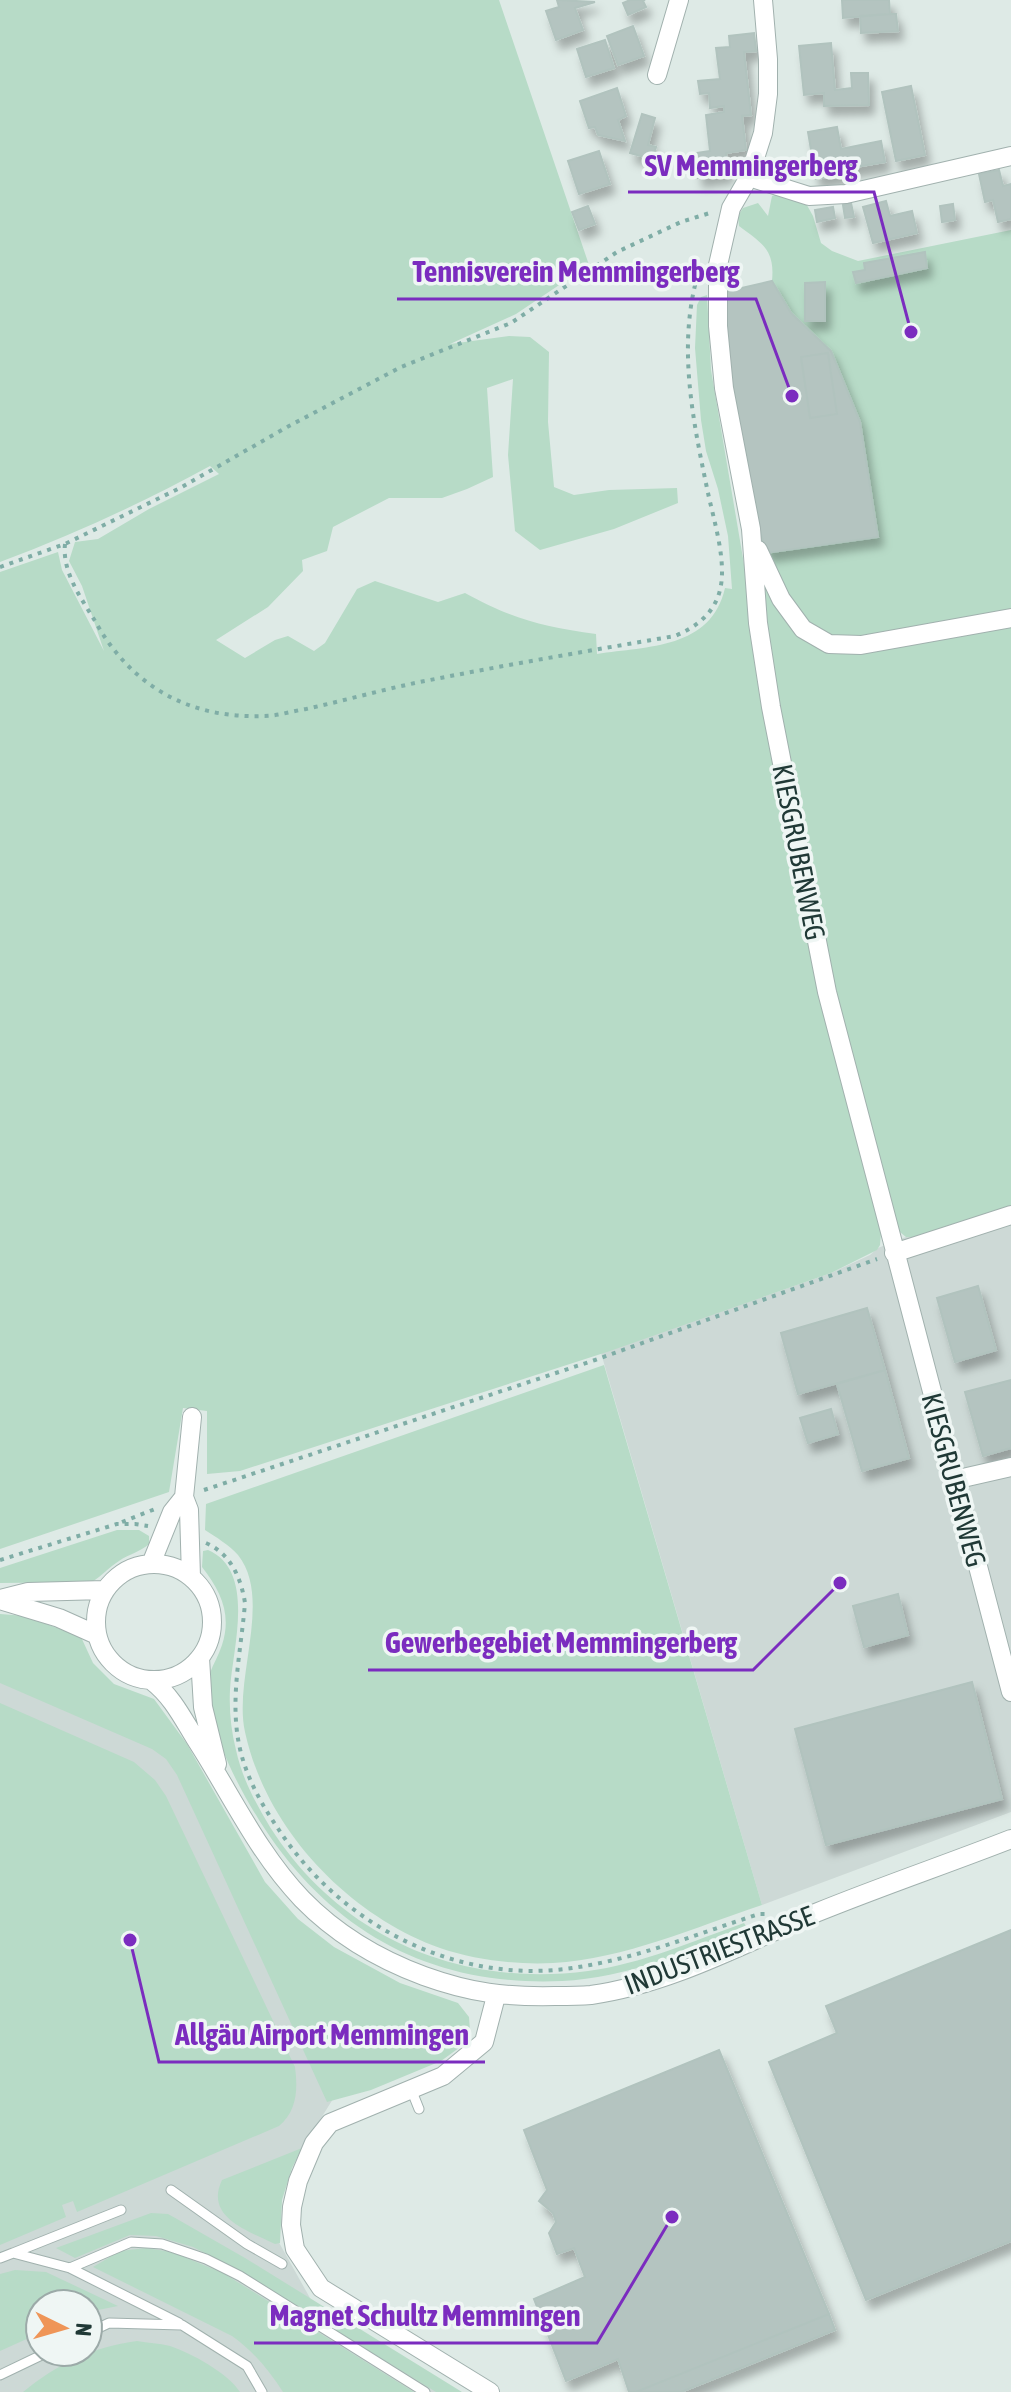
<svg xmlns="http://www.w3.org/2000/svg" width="1011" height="2392" viewBox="0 0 1011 2392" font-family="'Asap Condensed',sans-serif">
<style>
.built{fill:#cdd9d6;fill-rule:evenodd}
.green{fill:#b7dbc7}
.building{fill:#b4c4c0;stroke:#b1c3be;stroke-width:2;filter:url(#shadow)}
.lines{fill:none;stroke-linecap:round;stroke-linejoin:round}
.service-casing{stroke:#a1b1ae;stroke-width:11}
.minor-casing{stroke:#a1b1ae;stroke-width:20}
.path{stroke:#7fada6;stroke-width:4;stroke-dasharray:4 6;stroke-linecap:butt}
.service{stroke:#fff;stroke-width:9}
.minor{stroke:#fff;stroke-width:18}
.labels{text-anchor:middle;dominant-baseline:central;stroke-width:7;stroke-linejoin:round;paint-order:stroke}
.street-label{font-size:28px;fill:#203936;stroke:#eff6f4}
.leader{fill:none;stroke:#7b2cbf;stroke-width:3}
.callout-dot{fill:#7b2cbf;stroke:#eff6f4;stroke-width:3}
.callout-label{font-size:30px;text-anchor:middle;font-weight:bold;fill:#7b2cbf;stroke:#eff6f4;stroke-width:7;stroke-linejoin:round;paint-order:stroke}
</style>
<defs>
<filter id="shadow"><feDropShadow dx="5" dy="9" stdDeviation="4" flood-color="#0004"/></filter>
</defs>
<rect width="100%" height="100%" fill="#deeae6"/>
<path class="built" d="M 1011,1207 L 1011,1812 L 762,1905 L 601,1353 L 831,1273 L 870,1255 L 878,1248 L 906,1237 L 925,1234 Z
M 0,1678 L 157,1746 L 175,1760 L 333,2099 L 291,2166 L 282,2190 L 277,2239 L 315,2307 L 451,2392 L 0,2392 ZM 40,2304 L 88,2304 L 88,2352 L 40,2352 Z"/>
<path class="green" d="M 0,0 L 499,0 L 589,265 L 516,314 L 450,344 L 509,336 L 530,337 L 549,352 L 548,422 L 554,487 L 574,495 L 609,490 L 677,488 L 678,503 L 614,529 L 540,550 L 515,531 L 508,455 L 513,379 L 487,388 L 493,477 L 467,489 L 442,498 L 389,498 L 333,527 L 327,551 L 302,560 L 303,571 L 268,607 L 216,640 L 245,658 L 275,640 L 288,636 L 314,651 L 325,643 L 357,589 L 375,581 L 438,602 L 465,593 C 512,619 544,627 596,634 L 597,654 C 648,646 711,649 725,588 L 732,589 L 728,536 L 718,489 L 706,451 L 701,420 L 695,348 L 697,305 L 701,297 L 707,295 L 711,370 L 745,570 L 750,626 L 776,782 L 797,884 L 881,1233 L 880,1245 L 877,1250 L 831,1273 L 610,1351 L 240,1471 L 207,1474 L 207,1411 L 183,1408 L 169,1492 L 0,1549 L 0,572 L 58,552 L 62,570 L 104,651 L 82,586 L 69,561 L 75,542 L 98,539 L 149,509 L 219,474 L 210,466 C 142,503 73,535 0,562 Z
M 781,193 L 803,198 L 813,216 L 821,243 L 832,251 L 858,261 L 1011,230 L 1011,612 L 851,641 C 842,639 833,639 825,635 C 793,621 781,583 766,553 L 878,536 L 860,422 L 809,430 L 772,281 C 775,250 763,244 739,226 L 738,216 L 743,208 L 758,203 L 768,216 L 772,196 Z
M 764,584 L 815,645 L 1011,623 L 1011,1207 L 915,1237 L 906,1237 L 895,1228 L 813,896 L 770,652 Z
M 604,1365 L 762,1905 C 695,1927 625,1959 553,1963 C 517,1965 475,1960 440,1948 C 348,1915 266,1829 245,1732 C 233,1679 273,1599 238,1555 C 229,1545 216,1537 205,1530 L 206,1504 Z
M 117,1530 L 139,1530 L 149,1536 L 149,1544 C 140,1552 129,1554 119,1561 C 109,1567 102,1576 92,1582 L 0,1583 L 0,1568 Z
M 208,1550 C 257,1571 232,1650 230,1690 C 229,1710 231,1730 236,1750 C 242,1778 255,1802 270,1827 C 340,1937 459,1988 588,1971 C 641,1964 693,1941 744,1923 L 748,1929 C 690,1951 626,1978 562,1981 C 430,1987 329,1931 259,1820 C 239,1788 220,1751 212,1715 C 209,1702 207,1686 210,1673 C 213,1664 219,1655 222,1645 C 232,1615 221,1591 202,1567 L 203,1551 Z
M 0,1614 L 25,1616 L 81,1637 L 93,1663 L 114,1684 L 154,1699 L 187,1744 L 265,1882 L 298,1919 L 334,1947 L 400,1983 L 458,2003 L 469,2017 L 470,2031 L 463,2045 L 441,2061 L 371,2090 L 327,2102 L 177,1775 L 166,1759 L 152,1749 L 0,1683 Z
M 0,1703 L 134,1762 L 155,1780 L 166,1796 L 295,2067 C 298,2089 297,2111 279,2126 L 77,2212 L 73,2201 L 62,2205 L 66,2217 L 0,2245 Z
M 302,2148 L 292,2168 L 282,2200 L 280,2243 L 275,2244 C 249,2231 204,2218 222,2180 Z
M 151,2213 L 168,2214 L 177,2219 L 245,2258 L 462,2392 L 436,2392 L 236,2269 L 193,2247 L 156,2236 L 130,2235 L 75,2258 L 56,2248 Z
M 146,2248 L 172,2252 L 223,2273 L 414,2392 L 283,2392 C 269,2370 253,2351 232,2336 L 93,2267 L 120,2251 Z
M 15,2270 L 46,2272 L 118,2306 L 88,2312 L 88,2304 L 40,2304 L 40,2333 L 0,2351 L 0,2274 Z
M 137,2341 C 148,2343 159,2343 170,2346 C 191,2353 228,2373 240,2392 L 23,2392 C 57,2364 93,2347 137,2341 Z"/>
<path class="building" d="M 557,0 L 595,2 L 575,8 L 583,30 L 556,40 L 546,11 L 559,7 Z
M 630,0 L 645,0 L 643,1 L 646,7 L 628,15 L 623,3 Z
M 842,0 L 889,0 L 890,14 L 843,18 Z
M 890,14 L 896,14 L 898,31 L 861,33 L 860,16 Z
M 633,26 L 644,56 L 618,65 L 607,36 Z
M 754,33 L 756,51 L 744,52 L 751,115 L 742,116 L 746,150 L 726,153 L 728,174 L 698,178 L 696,153 L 710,151 L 706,115 L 724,112 L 724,106 L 710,108 L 709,93 L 700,94 L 698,81 L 720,79 L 716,48 L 730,47 L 729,36 Z
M 605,40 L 614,68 L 586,77 L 577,49 Z
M 831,43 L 835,90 L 852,88 L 851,73 L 868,73 L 869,105 L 824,106 L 824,93 L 804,95 L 799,46 Z
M 911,86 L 925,155 L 896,161 L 882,92 Z
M 617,88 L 626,116 L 618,120 L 625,141 L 598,135 L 595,127 L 589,128 L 580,101 Z
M 642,114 L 655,118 L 648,145 L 656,147 L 652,159 L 630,153 Z
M 837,127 L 841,149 L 881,141 L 885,162 L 844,169 L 845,174 L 816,179 L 808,132 Z
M 599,151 L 610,184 L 579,194 L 568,161 Z
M 999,170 L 1003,186 L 1011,184 L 1011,219 L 998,222 L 993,200 L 985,202 L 979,174 Z
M 886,201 L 890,216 L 912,211 L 917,233 L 873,243 L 863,207 Z
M 851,203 L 854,217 L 845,218 L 843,205 Z
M 953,204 L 955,220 L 942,222 L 940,206 Z
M 588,206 L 595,224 L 579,230 L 572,212 Z
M 833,207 L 835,218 L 817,222 L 815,210 Z
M 925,252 L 927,268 L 856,283 L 853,272 L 865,270 L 864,263 Z
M 772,281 L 791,313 L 831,351 L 860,422 L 878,537 L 766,553 L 758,523 L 730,372 L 724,292 Z
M 825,282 L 825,321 L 805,321 L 805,283 Z
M 828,353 L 837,414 L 810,418 L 801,357 Z
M 978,1286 L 996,1350 L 955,1362 L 937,1298 Z
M 867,1308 L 885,1370 L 798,1394 L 781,1333 Z
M 885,1370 L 909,1458 L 862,1471 L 837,1384 Z
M 1011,1380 L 1011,1448 L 983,1456 L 965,1392 Z
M 831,1409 L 838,1434 L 808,1443 L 800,1418 Z
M 898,1594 L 908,1635 L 864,1647 L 853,1606 Z
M 972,1682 L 1002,1799 L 826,1845 L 795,1729 Z
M 1011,1930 L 1011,2241 L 866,2300 L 769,2062 L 837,2033 L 826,2006 Z
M 719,2050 L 829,2314 L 636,2392 L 629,2392 L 618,2359 L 566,2381 L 534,2299 L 585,2277 L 574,2248 L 557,2254 L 549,2233 L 556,2222 L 553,2213 L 539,2201 L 547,2190 L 524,2130 Z
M 829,2314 L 835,2330 L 681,2392 L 636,2392 Z"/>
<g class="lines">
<defs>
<path id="service" d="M 411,2089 L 419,2109
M 171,2190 L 247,2244 L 282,2264
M 13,2253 L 121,2210
M 0,2258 L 13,2253 L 70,2268 L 179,2323
M 70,2268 L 131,2242 L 162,2244 L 206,2259 L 240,2276 L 425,2392
M 88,2333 L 109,2323 L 182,2325 L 247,2366 L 262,2392
M 0,2375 L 48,2352"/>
<path id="minor" d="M 763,0 L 768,59 L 768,94 L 763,133 L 749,177 L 731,208 L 718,265 L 718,326 L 724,388 L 751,529 L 758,623 L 771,707 L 827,992 L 1011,1692
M 657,75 L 679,0
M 749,177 L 809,196 L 846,194 L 1011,156
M 758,550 L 781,599 L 803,629 L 829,644 L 861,645 L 1011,618
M 894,1253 L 1011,1215
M 954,1480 L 1011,1467
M 151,1564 L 172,1512 L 184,1497
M96 1622a58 58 0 1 1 116 0a58 58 0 1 1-116 0Z
M 191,1577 L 189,1510 L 184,1497 L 192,1417
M 0,1599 L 28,1592 L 105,1590
M 0,1600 L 59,1618 L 97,1635
M 200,1658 L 203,1707 L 217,1764
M 152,1681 C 173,1697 184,1721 198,1743 C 232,1796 258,1853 302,1899 C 337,1935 378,1959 424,1976 C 471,1993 505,1997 555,1996 C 567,1996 579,1996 591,1995 C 670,1984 745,1943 818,1912 C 882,1886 947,1864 1011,1839
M 490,2392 L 321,2288 L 295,2249 L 291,2225 L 292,2207 L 298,2181 L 314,2143 L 330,2123 L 443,2076 L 484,2042 L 496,1996"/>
</defs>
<use href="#service" class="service-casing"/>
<use href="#minor" class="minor-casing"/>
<path class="path" d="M 65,544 C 62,572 81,598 95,621 C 131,686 189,719 264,716 C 278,716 292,711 306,709 C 347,700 388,688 430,680 C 511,664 593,650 675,636 C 696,627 714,614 720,590 C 727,562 714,521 708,493 C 693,421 677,346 698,274
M 0,567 L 65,544 L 180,488 L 289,426 L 401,367 L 511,323 L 617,252 L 681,222 L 713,212
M 204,1490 L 595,1360 L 877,1259
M 122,1522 L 155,1509
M 206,1543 C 231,1554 241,1578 245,1603 C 241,1652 229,1701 240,1749 C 247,1779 262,1805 279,1830 C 342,1926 457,1985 572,1968 C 636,1959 697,1934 759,1914 L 765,1914
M 0,1560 L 117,1524 L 135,1524 L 148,1526"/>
<use href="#service" class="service"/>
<use href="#minor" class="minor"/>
</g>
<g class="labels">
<g class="street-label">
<text transform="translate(799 852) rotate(79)">KIESGRUBENWEG</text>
<text transform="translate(954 1480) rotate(75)">KIESGRUBENWEG</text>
<text transform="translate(719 1950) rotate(-21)">INDUSTRIESTRASSE</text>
</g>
</g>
<path class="leader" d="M911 332L874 192H628M792 396L756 299H397M840 1583L753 1670H368M130 1940L159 2062H485M672 2217L597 2343H254"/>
<g class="callout-dot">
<circle cx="911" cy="332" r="8"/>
<circle cx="792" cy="396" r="8"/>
<circle cx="840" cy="1583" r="8"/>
<circle cx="130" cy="1940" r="8"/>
<circle cx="672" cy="2217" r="8"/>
</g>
<g class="callout-label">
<text x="751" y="176">SV Memmingerberg</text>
<text x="576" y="282">Tennisverein Memmingerberg</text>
<text x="561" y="1653">Gewerbegebiet Memmingerberg</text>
<text x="322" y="2045">Allgäu Airport Memmingen</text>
<text x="425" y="2326">Magnet Schultz Memmingen</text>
</g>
<g transform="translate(64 2328) rotate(95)"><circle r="38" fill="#eff6f4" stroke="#9caaa8" stroke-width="2"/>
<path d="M0-6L14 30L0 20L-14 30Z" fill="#ef9557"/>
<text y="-12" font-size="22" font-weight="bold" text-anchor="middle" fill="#203936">N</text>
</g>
</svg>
